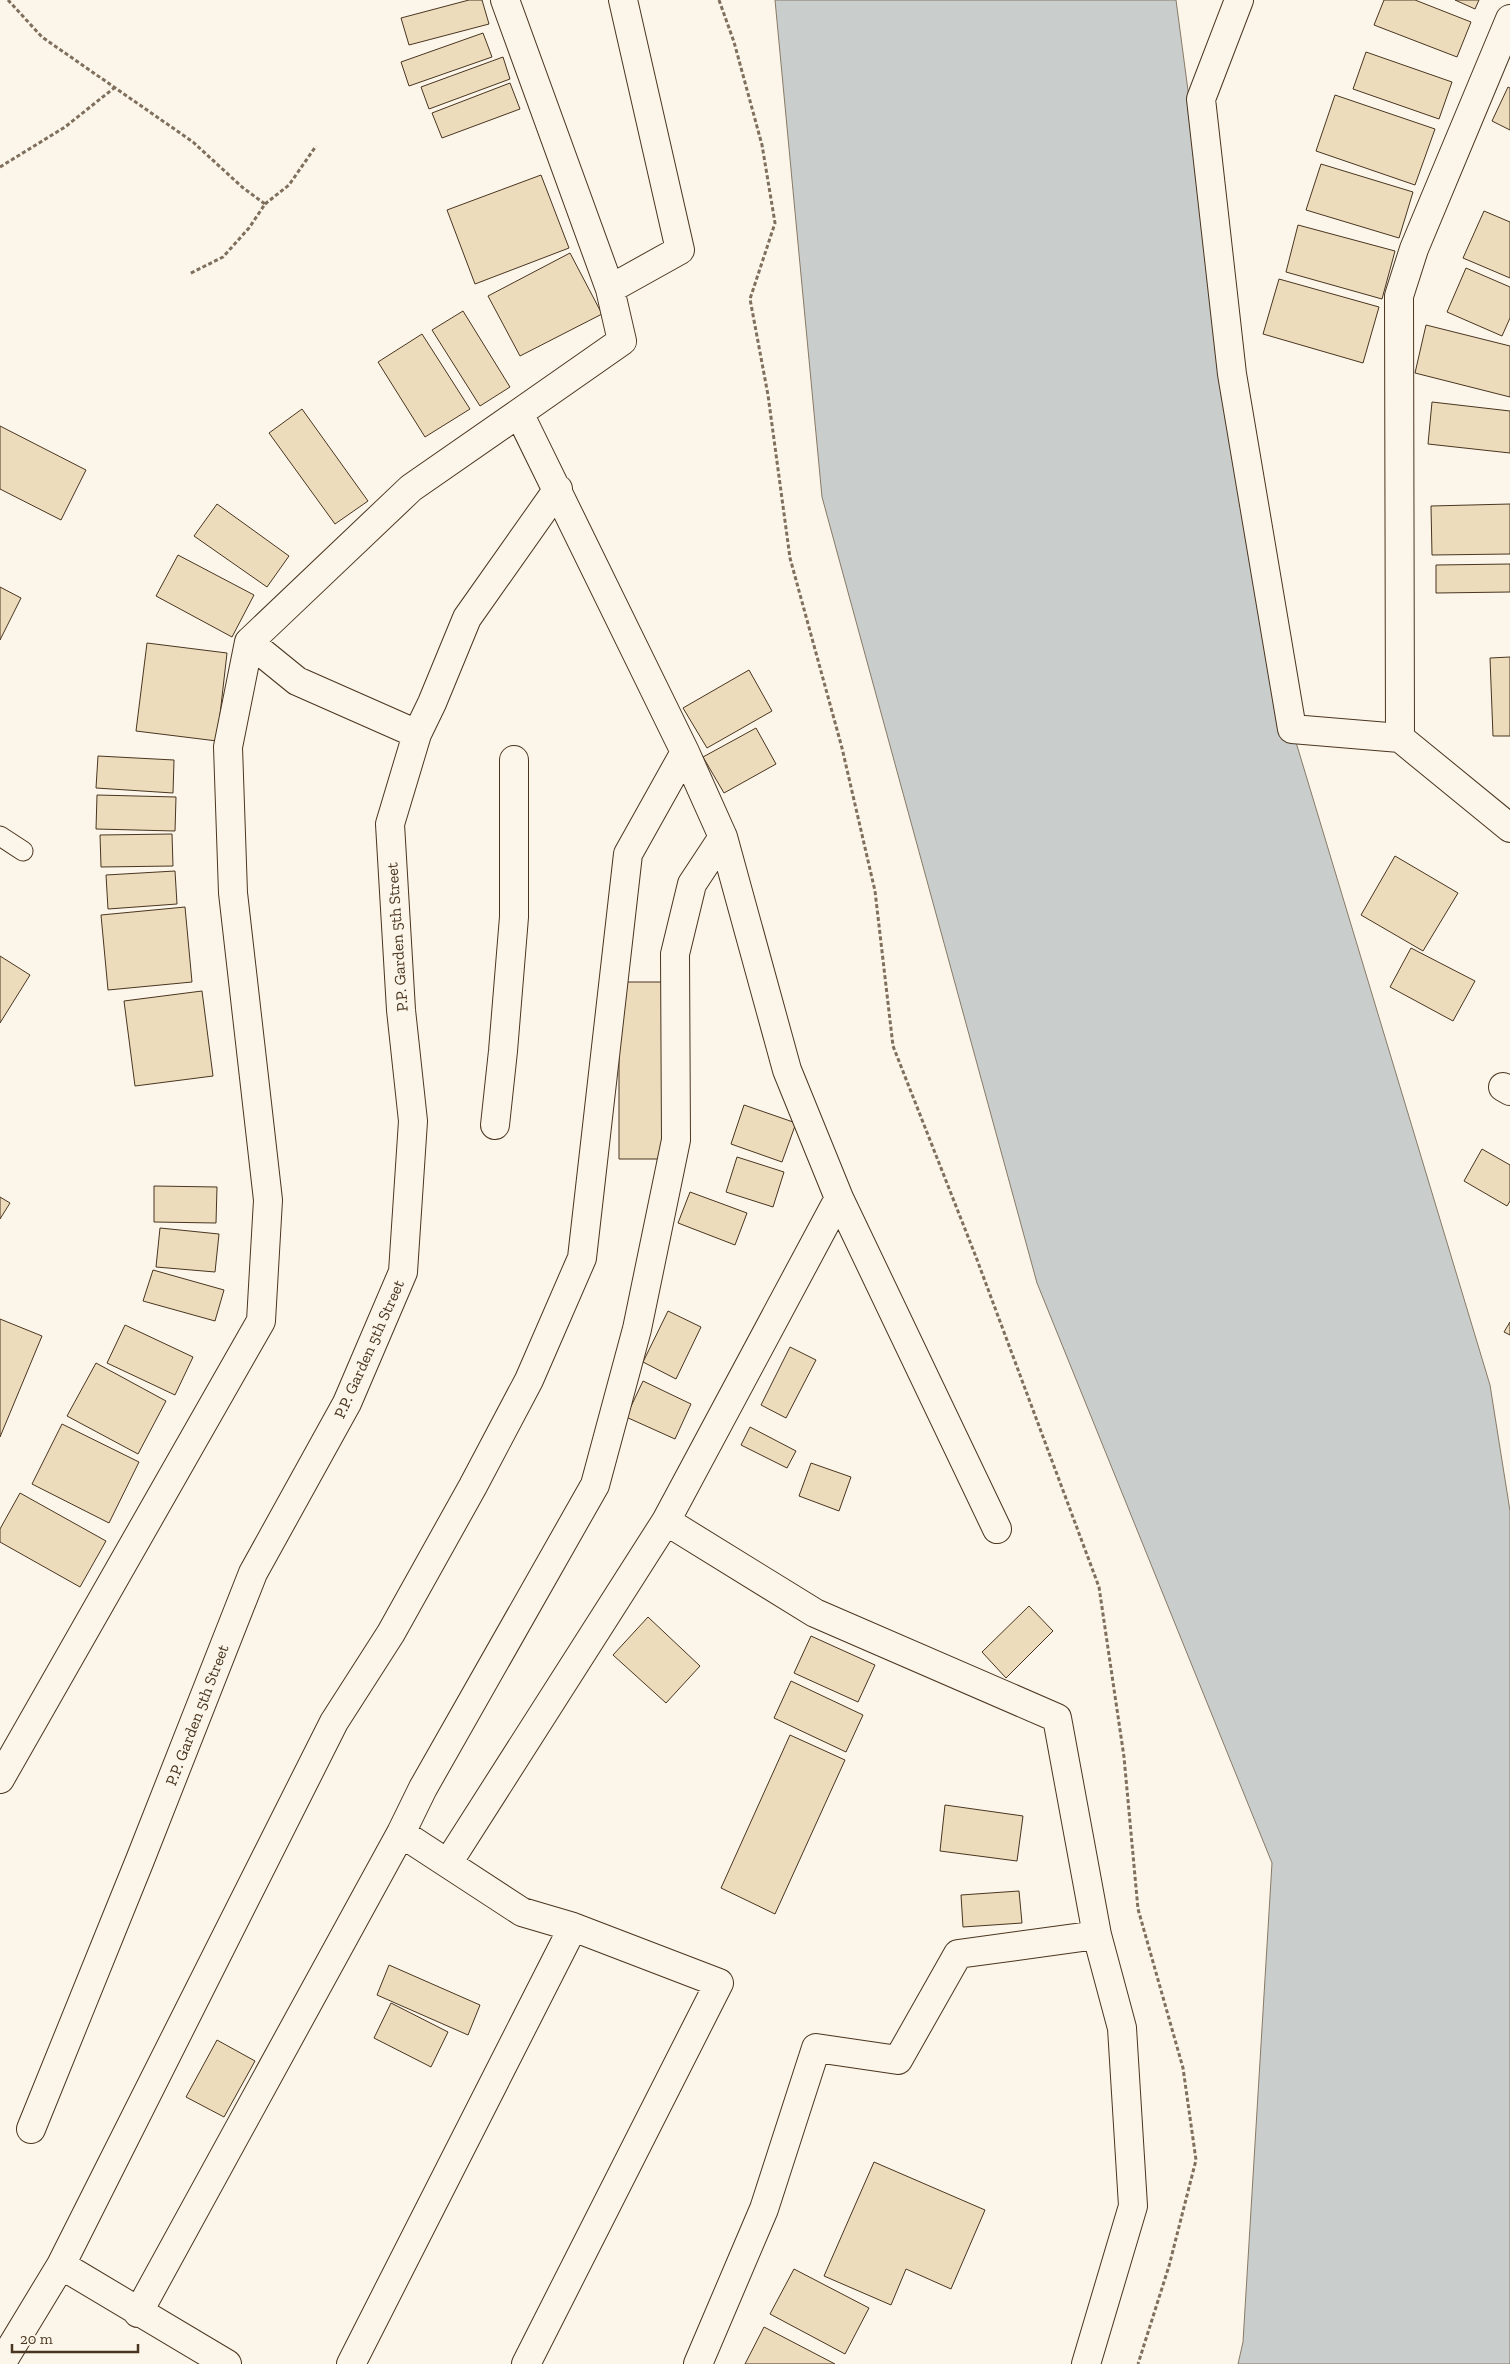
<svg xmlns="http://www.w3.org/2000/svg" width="1510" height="2364" viewBox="0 0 1510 2364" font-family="'Zilla Slab',serif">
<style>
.water{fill:#c9cecd;stroke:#887966}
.building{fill:#ecdcbc;stroke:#4a3520}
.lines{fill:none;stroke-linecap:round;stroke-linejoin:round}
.service-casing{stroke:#4a3520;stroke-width:21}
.minor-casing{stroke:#4a3520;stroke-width:30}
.path{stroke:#7f6f5c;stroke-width:3;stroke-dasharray:4 2.5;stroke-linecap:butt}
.service{stroke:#fbf6e9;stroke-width:19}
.minor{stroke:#fbf6e9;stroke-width:28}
.labels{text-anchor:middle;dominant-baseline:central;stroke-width:4;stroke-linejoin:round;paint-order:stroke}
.street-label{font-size:16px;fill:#4a3520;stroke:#fbf6e9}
</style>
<rect width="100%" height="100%" fill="#fbf6e9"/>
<path class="water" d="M 775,0 L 1176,0 L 1204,211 L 1292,729 L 1490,1385 L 1510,1511 L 1510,2364 L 1238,2364 L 1243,2342 L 1272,1863 L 1037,1283 L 822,497 Z"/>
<path class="building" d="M 469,0 L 482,0 L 489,24 L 409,45 L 401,18 Z
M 1384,0 L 1415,0 L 1471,22 L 1457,57 L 1374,25 Z
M 1455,0 L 1479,0 L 1475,9 Z
M 483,33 L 492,57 L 409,86 L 401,62 Z
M 1366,52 L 1452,82 L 1439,119 L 1353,89 Z
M 503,57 L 510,79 L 429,109 L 421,87 Z
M 510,83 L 520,109 L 442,138 L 432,113 Z
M 1508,87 L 1510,88 L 1510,130 L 1492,121 Z
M 1335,95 L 1435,129 L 1415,185 L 1316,151 Z
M 1321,164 L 1413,192 L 1399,238 L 1306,210 Z
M 541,175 L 569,248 L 475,284 L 447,210 Z
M 1484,211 L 1510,222 L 1510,278 L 1463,258 Z
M 1298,225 L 1395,251 L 1382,299 L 1286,272 Z
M 570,253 L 602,314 L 520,356 L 488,296 Z
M 1466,268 L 1510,287 L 1510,318 L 1502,336 L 1447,312 Z
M 1279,279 L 1379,307 L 1363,363 L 1263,334 Z
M 463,311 L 510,387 L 480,406 L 432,330 Z
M 1426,325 L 1510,346 L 1510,397 L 1415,373 Z
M 422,334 L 470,409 L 425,437 L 378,362 Z
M 1432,402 L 1510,411 L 1510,453 L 1428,444 Z
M 302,409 L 368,501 L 335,524 L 269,433 Z
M 0,426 L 86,470 L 61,520 L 0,489 Z
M 217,504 L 289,556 L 267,587 L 194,536 Z
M 1510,504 L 1510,554 L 1432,555 L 1431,506 Z
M 178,555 L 254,595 L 232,637 L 156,596 Z
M 1510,564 L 1510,592 L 1436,593 L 1436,565 Z
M 0,587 L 21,598 L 0,640 Z
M 147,643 L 227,653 L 217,741 L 136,731 Z
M 1510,657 L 1510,736 L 1493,736 L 1490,658 Z
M 749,670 L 772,711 L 707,748 L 683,708 Z
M 756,728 L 776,764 L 724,793 L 703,757 Z
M 98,756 L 174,760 L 173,793 L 96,788 Z
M 97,795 L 176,797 L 175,831 L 96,829 Z
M 172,834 L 173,866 L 101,867 L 100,835 Z
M 1395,856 L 1458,893 L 1423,951 L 1361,915 Z
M 175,871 L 177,904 L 108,909 L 106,875 Z
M 185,907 L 192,982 L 108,990 L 101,915 Z
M 1411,948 L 1475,981 L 1453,1021 L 1390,987 Z
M 0,956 L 30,975 L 0,1023 Z
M 619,982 L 667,982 L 667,1159 L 619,1159 Z
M 202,991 L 213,1076 L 135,1086 L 124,1001 Z
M 744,1105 L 796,1123 L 782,1162 L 731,1144 Z
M 1482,1149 L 1510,1165 L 1510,1201 L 1507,1206 L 1464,1181 Z
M 737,1157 L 784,1172 L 773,1207 L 726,1192 Z
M 154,1186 L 217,1187 L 216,1223 L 154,1222 Z
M 690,1192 L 747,1213 L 735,1245 L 678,1223 Z
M 0,1197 L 10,1203 L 0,1219 Z
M 160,1228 L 219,1234 L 215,1272 L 156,1267 Z
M 153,1270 L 224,1290 L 215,1321 L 143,1301 Z
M 668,1311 L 701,1327 L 676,1379 L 643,1362 Z
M 0,1319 L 42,1336 L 0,1437 Z
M 1510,1322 L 1510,1335 L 1504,1332 Z
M 125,1325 L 193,1357 L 175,1395 L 107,1363 Z
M 790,1347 L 816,1360 L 786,1418 L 761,1405 Z
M 96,1363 L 166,1401 L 138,1454 L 67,1416 Z
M 643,1381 L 691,1404 L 675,1439 L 626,1417 Z
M 62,1424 L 139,1462 L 109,1523 L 32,1484 Z
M 750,1427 L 796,1451 L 787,1468 L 741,1445 Z
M 811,1463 L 851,1477 L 839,1511 L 799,1496 Z
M 20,1493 L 106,1541 L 80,1587 L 0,1542 L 0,1529 Z
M 1029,1606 L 1053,1631 L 1006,1678 L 982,1652 Z
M 648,1617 L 700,1666 L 666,1703 L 613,1655 Z
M 811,1636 L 875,1665 L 858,1702 L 794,1673 Z
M 791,1681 L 863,1715 L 846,1752 L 774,1718 Z
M 790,1735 L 845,1760 L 775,1914 L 721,1888 Z
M 945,1805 L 1023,1816 L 1017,1861 L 940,1851 Z
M 1019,1891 L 1022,1923 L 963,1927 L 961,1895 Z
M 389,1965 L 480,2005 L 468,2035 L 377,1995 Z
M 391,2003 L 448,2032 L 431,2067 L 374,2038 Z
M 217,2040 L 255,2061 L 224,2117 L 186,2097 Z
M 874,2162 L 985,2210 L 951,2289 L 906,2269 L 891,2305 L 824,2276 Z
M 794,2269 L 869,2308 L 845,2354 L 770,2314 Z
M 764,2327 L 835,2364 L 745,2364 Z"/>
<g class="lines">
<defs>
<path id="service" d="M 0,836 L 23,851"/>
<path id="minor" d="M 1239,0 L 1201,99 L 1232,374 L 1292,729 L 1400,738 L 1510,828
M 610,289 L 680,250 L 623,0
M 249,642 L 297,681 L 417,734
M 1400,738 L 1399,296 L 1414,249 L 1510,19
M 1503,1087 L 1510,1091
M 495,1125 L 503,1051 L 514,917 L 514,760
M 839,1198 L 997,1529
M 666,1521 L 815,1613 L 1057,1718 L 1097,1935 L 1122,2028 L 1133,2206 L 1086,2364
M 0,1779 L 261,1321 L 268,1200 L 233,893 L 228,747 L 249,642 L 411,488 L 519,413
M 401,1833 L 522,1912 L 573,1927 L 719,1983 L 526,2364
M 448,1863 L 666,1521 L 839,1198 L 787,1070 L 723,837 L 685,752 L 519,413 L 622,341 L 610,289 L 505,0
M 31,2129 L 140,1860 L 253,1573 L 347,1403 L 403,1272 L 413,1121 L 401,1010 L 390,824 L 417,734 L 432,703 L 467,618 L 558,489
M 61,2265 L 227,2364
M 138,2313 L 401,1833 L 423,1788 L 595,1485 L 637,1329 L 676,1140 L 675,954 L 692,884 L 723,837
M 1,2364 L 61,2265 L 334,1722 L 391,1633 L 473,1486 L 529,1380 L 582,1258 L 628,854 L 685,752
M 351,2364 L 573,1927
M 698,2364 L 764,2209 L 816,2048 L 898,2060 L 958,1954 L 1097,1935"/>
</defs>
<use href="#service" class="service-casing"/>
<use href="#minor" class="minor-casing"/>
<path class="path" d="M 8,0 L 42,37 L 193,142 L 242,187 L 265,204 L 249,228 L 223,257 L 189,274
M 719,0 L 734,42 L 762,145 L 775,223 L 750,299 L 768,395 L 790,558 L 842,748 L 875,891 L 893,1046 L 976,1257 L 1099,1587 L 1124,1757 L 1138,1909 L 1183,2068 L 1196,2160 L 1169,2266 L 1138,2364
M 0,167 L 65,127 L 114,88
M 265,204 L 289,185 L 316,146"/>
<use href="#service" class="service"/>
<use href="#minor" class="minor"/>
</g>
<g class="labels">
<g class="street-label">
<text transform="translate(397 937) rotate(-94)">P.P. Garden 5th Street</text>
<text transform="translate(369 1349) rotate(-66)">P.P. Garden 5th Street</text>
<text transform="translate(197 1715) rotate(-69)">P.P. Garden 5th Street</text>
</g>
</g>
<path d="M12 2344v8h126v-8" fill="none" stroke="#4a3520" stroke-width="2.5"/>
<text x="20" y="2344" font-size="15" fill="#4a3520" stroke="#fbf6e9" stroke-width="4" paint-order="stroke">20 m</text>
</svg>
